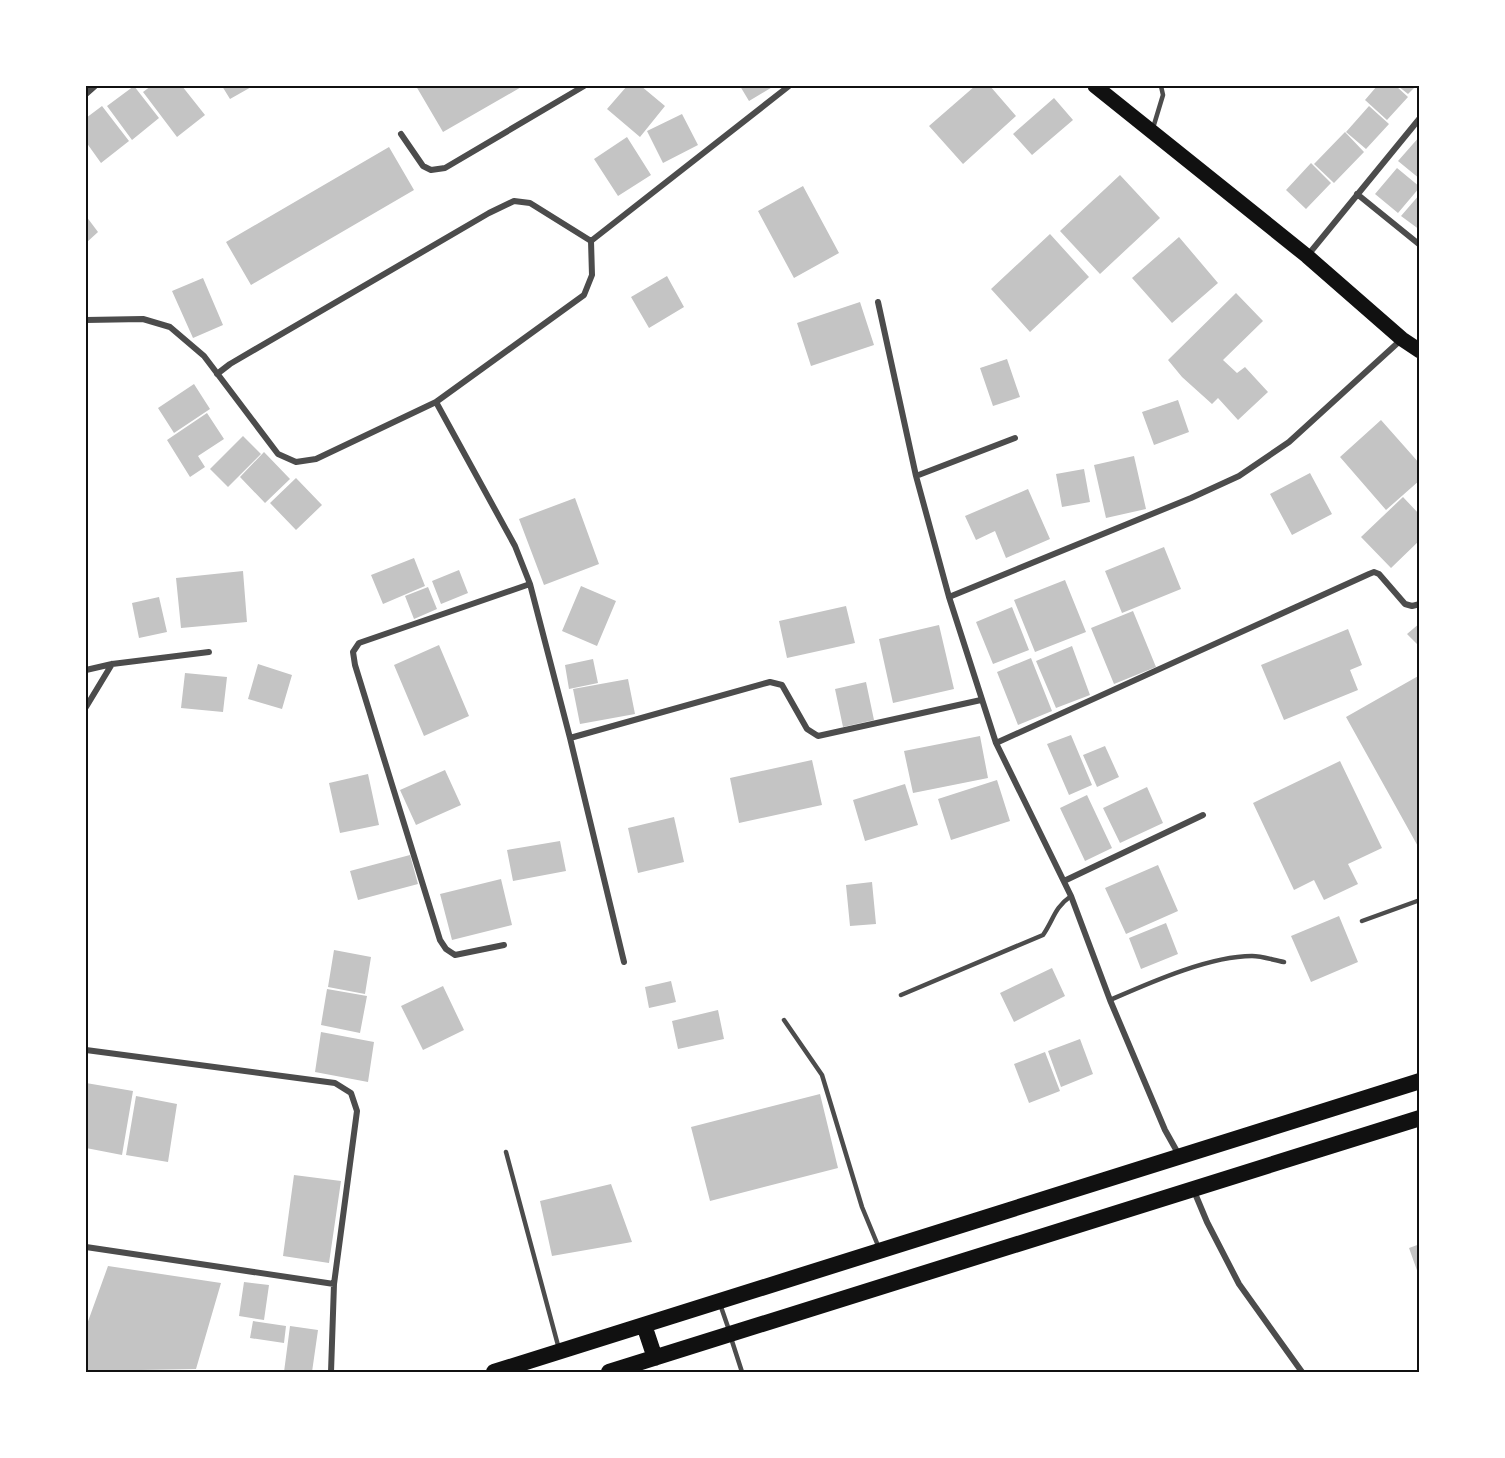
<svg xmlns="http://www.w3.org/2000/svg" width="1505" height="1458" viewBox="0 0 1505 1458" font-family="'Sofia Sans Condensed',sans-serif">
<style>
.building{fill:#c4c4c4}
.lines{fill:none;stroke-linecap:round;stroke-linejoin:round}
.service{stroke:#4c4c4c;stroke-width:4.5}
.minor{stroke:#4c4c4c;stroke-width:6}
.primary{stroke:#111;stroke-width:15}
.trunk{stroke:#111;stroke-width:16}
.neatline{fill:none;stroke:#111;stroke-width:2}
</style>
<rect width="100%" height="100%" fill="#fff"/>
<path class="building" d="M 134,86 L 159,118 L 132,140 L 107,106 Z
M 151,86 L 182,86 L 205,115 L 177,137 L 143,92 Z
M 222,86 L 253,86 L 230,99 Z
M 416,86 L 523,86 L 443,132 Z
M 627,86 L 641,86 L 665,106 L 640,137 L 607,109 Z
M 740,86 L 774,86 L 749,101 Z
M 975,86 L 990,86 L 1016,116 L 963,164 L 929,126 Z
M 1377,86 L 1396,86 L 1408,97 L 1387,120 L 1365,100 Z
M 1398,86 L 1416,86 L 1408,94 Z
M 1054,98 L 1073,120 L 1032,155 L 1013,134 Z
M 102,106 L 129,141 L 101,163 L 86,142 L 86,118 Z
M 1369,106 L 1389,124 L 1366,149 L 1346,132 Z
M 682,114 L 698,145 L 663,163 L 647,131 Z
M 1345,132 L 1364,152 L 1334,183 L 1314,164 Z
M 1420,136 L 1420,179 L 1398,161 Z
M 627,137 L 651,175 L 618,196 L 594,159 Z
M 389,147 L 414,190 L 251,285 L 226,242 Z
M 1311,163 L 1331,183 L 1306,209 L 1286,190 Z
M 1397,168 L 1420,187 L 1398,213 L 1375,194 Z
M 1120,175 L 1160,218 L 1100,274 L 1060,231 Z
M 803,186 L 839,253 L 794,278 L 758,211 Z
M 1420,194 L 1420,230 L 1401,216 Z
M 86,216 L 98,232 L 86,243 Z
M 1050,234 L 1089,277 L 1030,332 L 991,289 Z
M 1179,237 L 1218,283 L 1172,323 L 1132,278 Z
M 667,276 L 684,307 L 649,328 L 631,297 Z
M 203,278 L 223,325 L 193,338 L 172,291 Z
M 1236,293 L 1263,321 L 1223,360 L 1237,373 L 1245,367 L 1268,392 L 1238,420 L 1218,398 L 1212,404 L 1182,377 L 1168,360 Z
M 860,302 L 874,345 L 811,366 L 797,323 Z
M 1007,359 L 1020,397 L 993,406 L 980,368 Z
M 194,384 L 210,409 L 174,433 L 158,408 Z
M 1178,400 L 1189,432 L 1154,445 L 1142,412 Z
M 207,413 L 224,439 L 198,456 L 205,467 L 190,477 L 167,440 Z
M 1381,420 L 1420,464 L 1420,480 L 1386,510 L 1340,457 Z
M 243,436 L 261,454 L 228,487 L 210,469 Z
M 264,452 L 290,479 L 265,503 L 240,477 Z
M 1134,456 L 1146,509 L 1106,518 L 1094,465 Z
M 1084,469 L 1090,502 L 1062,507 L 1056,474 Z
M 1310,473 L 1332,514 L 1292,535 L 1270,494 Z
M 296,478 L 322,505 L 296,530 L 270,503 Z
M 1028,489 L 1050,539 L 1006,558 L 995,531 L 976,540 L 965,516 Z
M 1403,497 L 1420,515 L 1420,540 L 1391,568 L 1361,537 Z
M 575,498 L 599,564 L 544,585 L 519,519 Z
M 1164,547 L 1181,589 L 1122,613 L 1105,571 Z
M 414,558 L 425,586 L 383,604 L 371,575 Z
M 459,570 L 468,593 L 441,604 L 432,581 Z
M 243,571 L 247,622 L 181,628 L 176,578 Z
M 1065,580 L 1086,632 L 1035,652 L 1014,600 Z
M 581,586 L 616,601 L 597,646 L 562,631 Z
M 428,587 L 437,609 L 414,619 L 405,596 Z
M 159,597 L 167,632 L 139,638 L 132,603 Z
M 846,606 L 855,643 L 787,658 L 779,621 Z
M 1012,607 L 1029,650 L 993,664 L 976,622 Z
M 1133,611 L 1156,667 L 1114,684 L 1091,628 Z
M 1420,623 L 1420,647 L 1407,634 Z
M 939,625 L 954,689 L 893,703 L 879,639 Z
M 1348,629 L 1362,665 L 1350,670 L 1358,690 L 1284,720 L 1261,665 Z
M 439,645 L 469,716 L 424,736 L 394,665 Z
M 1072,646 L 1090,695 L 1056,708 L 1036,661 Z
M 1031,658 L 1052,711 L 1018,725 L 997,672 Z
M 593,659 L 598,683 L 569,689 L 565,665 Z
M 258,664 L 292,675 L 282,709 L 248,699 Z
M 185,673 L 227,677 L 223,712 L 181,708 Z
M 1420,675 L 1420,850 L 1346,717 Z
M 628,679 L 635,714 L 580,724 L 573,689 Z
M 866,682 L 874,720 L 843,727 L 835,689 Z
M 1071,735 L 1092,785 L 1069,795 L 1047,744 Z
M 980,736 L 988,778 L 913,793 L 904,751 Z
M 1105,746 L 1119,777 L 1097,787 L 1083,755 Z
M 812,760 L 822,805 L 739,823 L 730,778 Z
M 1340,761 L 1382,848 L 1348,864 L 1358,884 L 1324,900 L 1314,880 L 1294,890 L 1253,803 Z
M 445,770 L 461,805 L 416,825 L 400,790 Z
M 368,774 L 379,825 L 340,833 L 329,783 Z
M 997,780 L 1010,821 L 951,840 L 938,799 Z
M 905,784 L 918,825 L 865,841 L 853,800 Z
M 1147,787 L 1163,823 L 1120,843 L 1103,808 Z
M 1087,795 L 1112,848 L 1085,861 L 1060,808 Z
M 674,817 L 684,862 L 638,873 L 628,828 Z
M 560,841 L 566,871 L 513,881 L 507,850 Z
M 410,855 L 418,884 L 358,900 L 350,871 Z
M 1158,865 L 1178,911 L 1126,934 L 1105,888 Z
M 501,879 L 512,925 L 452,940 L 440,894 Z
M 872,882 L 876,924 L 850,926 L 846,885 Z
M 1339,916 L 1358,962 L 1311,982 L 1291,936 Z
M 1166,923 L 1178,954 L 1141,969 L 1129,938 Z
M 334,950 L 371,957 L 365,994 L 328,987 Z
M 1052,968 L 1065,996 L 1014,1022 L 1000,993 Z
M 671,981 L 676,1002 L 649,1008 L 645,987 Z
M 443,986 L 464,1030 L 423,1050 L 401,1006 Z
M 327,989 L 367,996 L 360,1033 L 321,1025 Z
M 718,1010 L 724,1039 L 678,1049 L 672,1021 Z
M 321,1032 L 374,1042 L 368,1082 L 315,1072 Z
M 1080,1039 L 1093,1074 L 1061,1087 L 1048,1051 Z
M 1045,1052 L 1060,1091 L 1029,1103 L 1014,1064 Z
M 86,1083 L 133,1091 L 122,1155 L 86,1148 Z
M 820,1094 L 838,1168 L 710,1201 L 691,1127 Z
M 136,1096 L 177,1104 L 168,1162 L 126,1155 Z
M 294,1175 L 341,1181 L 329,1263 L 283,1256 Z
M 611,1184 L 632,1242 L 552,1256 L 540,1201 Z
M 1420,1244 L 1420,1276 L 1419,1276 L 1409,1248 Z
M 108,1266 L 221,1283 L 196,1369 L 86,1371 L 86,1327 Z
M 244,1282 L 269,1285 L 264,1320 L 239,1316 Z
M 253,1321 L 286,1326 L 284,1343 L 250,1338 Z
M 290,1326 L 318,1330 L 312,1372 L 284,1372 Z"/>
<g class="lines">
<path class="service" d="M 1153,128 L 1163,95 L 1161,86
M 1362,921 L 1420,900
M 901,995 L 1043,935 C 1054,919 1054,908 1071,896
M 1110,1000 C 1149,983 1209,956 1252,956 C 1262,956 1273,960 1284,962
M 784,1020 L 822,1075 L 862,1207 L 879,1248
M 506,1152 L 559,1349
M 720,1304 L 729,1330
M 731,1338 L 742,1372"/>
<path class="minor" d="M 86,94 L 95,86
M 401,134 L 423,166 L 431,170 L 445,168 L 584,86
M 1357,194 L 1420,245
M 1308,255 L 1420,118
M 878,302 L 916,476 L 949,597 L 996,743 L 1071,896 L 1110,1000 L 1165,1130 L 1179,1155
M 86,320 L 143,319 L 170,327 L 204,356 L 278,454 L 296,462 L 316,459 L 436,402 L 584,295 L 592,275 L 591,241 L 789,86
M 217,374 L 230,364 L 489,213 L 514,201 L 530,203 L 591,241
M 436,402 L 515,546 L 530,584 L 570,738 L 624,962
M 916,476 L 1015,438
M 949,597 L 1191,498 L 1239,476 L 1289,442 L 1402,339
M 86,670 L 112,664 L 209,652
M 86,707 L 112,664
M 570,738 L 770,682 L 782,685 L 807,729 L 818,736 L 981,700
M 996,743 L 1369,574 L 1374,572 L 1379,574 L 1405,604 L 1412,606 L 1420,604
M 1064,881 L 1203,815
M 504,945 L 455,955 L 446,949 L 440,940 L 355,665 L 353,652 L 359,643 L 530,584
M 86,1050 L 335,1083 L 351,1093 L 357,1111 L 334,1284 L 331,1372
M 1194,1191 L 1207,1222 L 1239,1284 L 1302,1372
M 86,1247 L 334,1284"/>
<path class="primary" d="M 1095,86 L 1307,256 L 1402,339 L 1420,351"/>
<path class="trunk" d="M 644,1325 L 655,1358
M 494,1372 L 1420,1081
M 609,1372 L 1420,1118"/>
</g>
<rect width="1505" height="1458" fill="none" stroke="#ffffff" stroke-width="174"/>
<rect x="87" y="87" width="1331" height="1284" class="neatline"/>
</svg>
